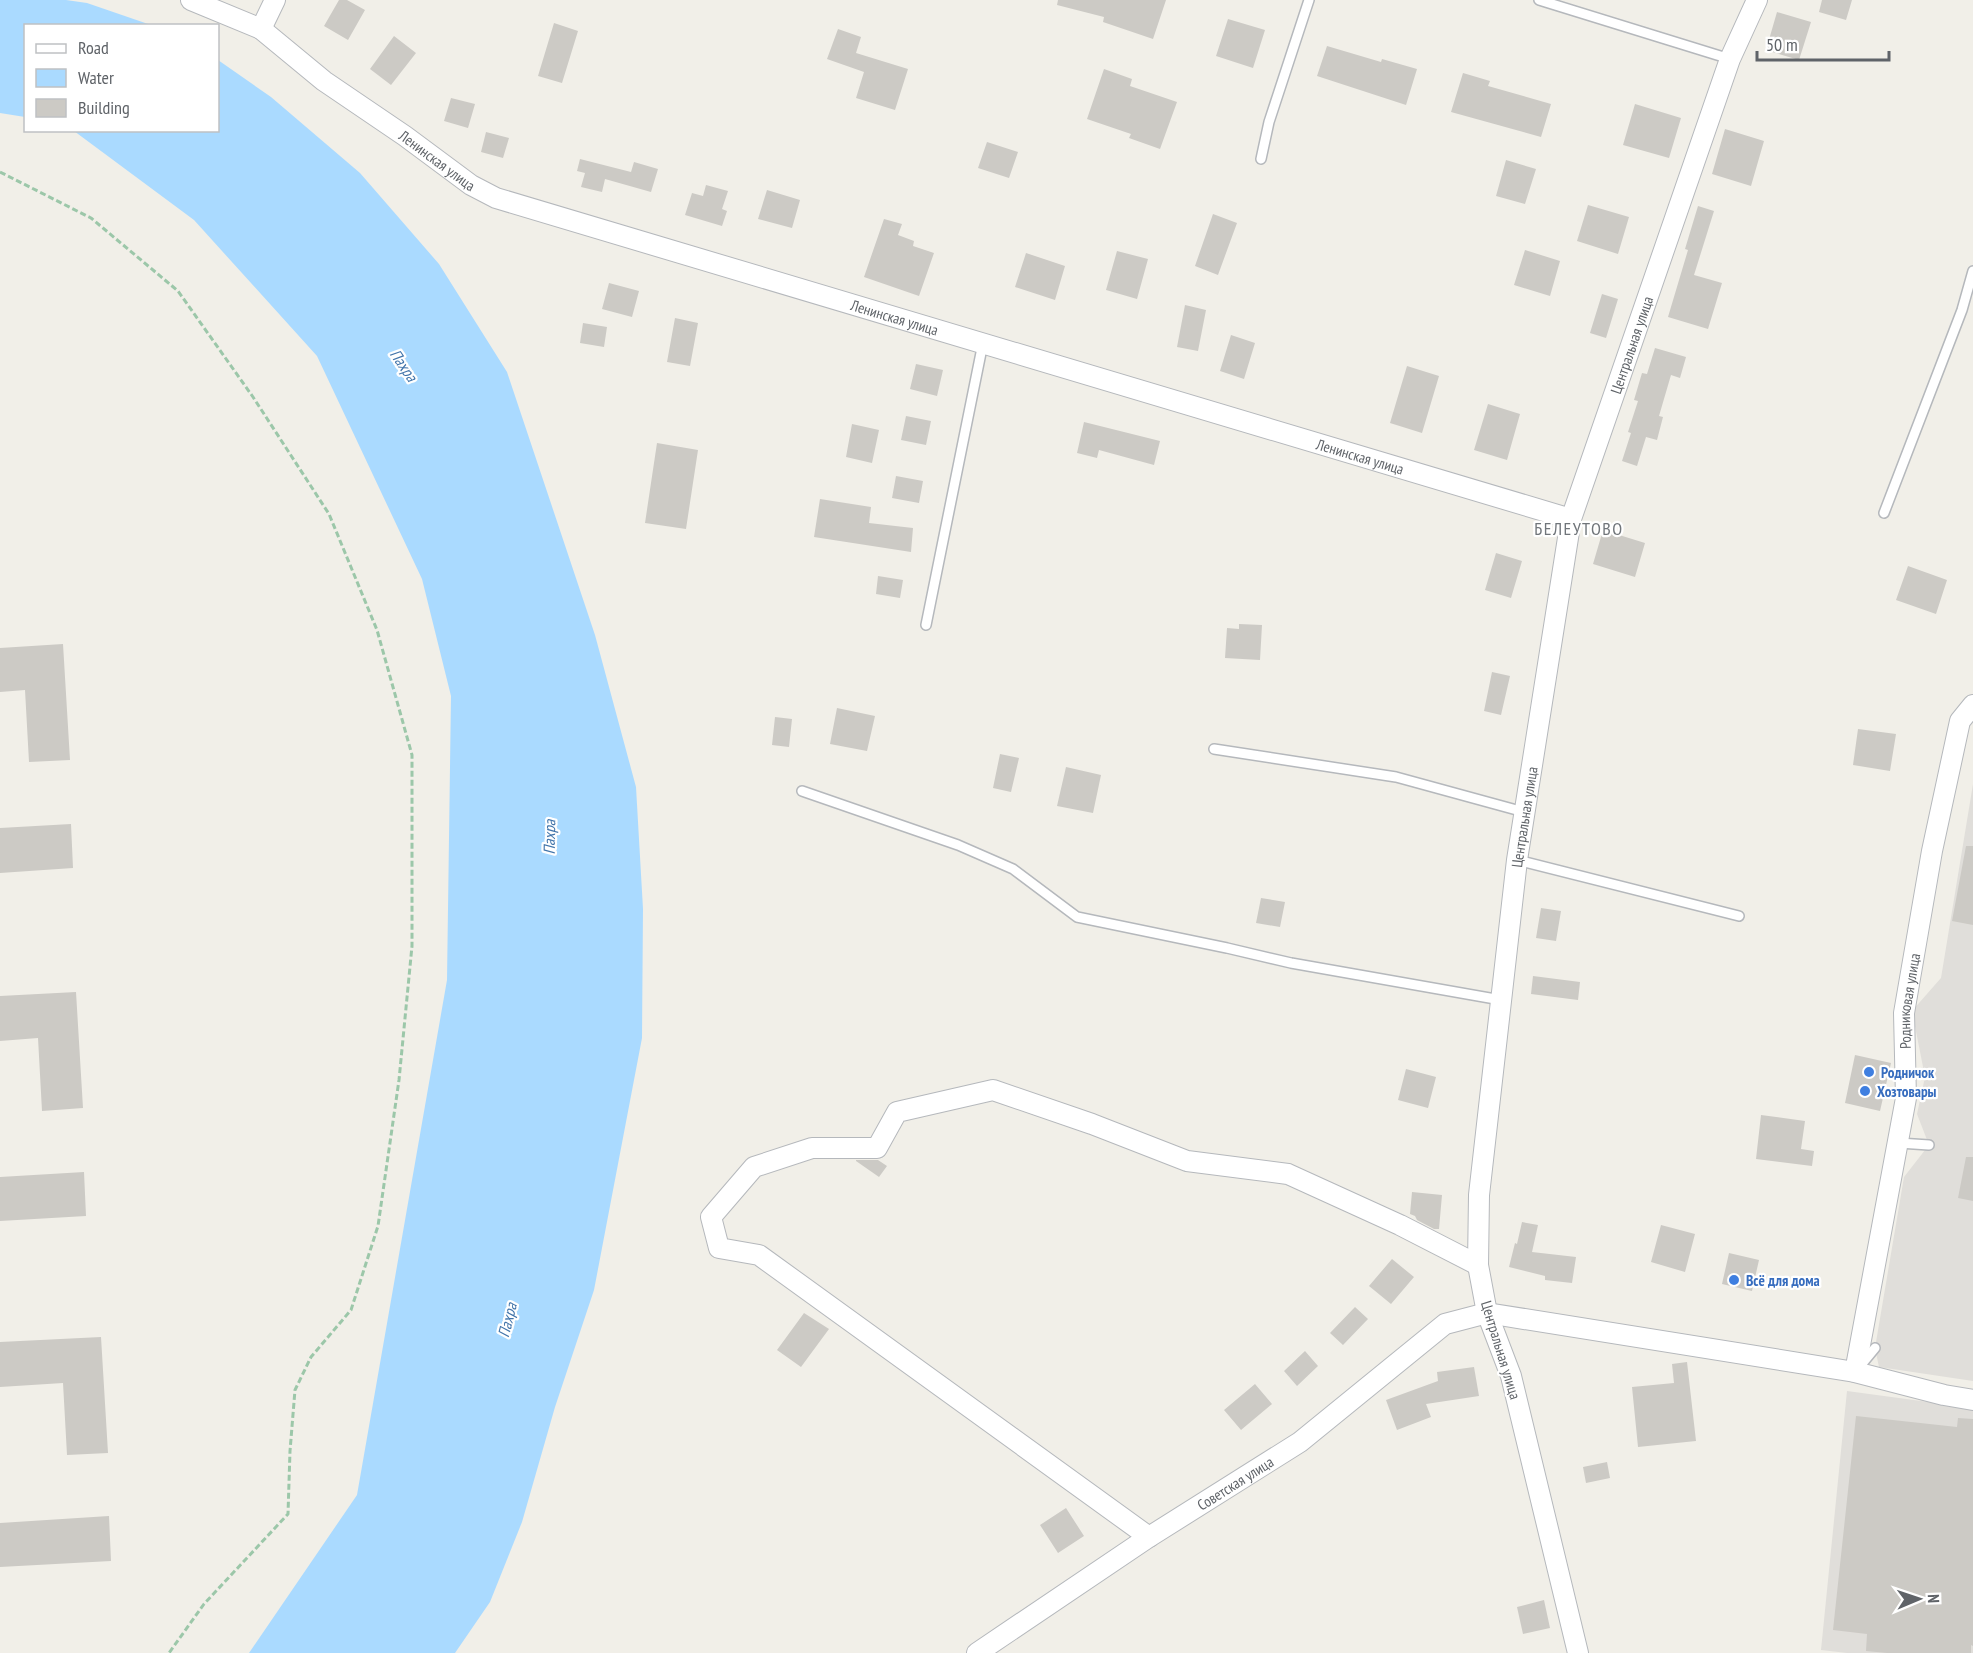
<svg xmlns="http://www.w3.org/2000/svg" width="1973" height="1653" viewBox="0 0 1973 1653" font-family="'PT Sans Narrow',sans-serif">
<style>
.industrial{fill:#e0deda}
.water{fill:#aadaff}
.building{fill:#cccac5}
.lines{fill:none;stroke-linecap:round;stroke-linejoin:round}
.lane-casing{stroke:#b5b8bc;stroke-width:12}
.street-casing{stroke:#b5b8bc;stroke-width:22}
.path{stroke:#9cc7a9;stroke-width:3;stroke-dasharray:6 3;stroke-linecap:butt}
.lane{stroke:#fff;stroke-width:9}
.street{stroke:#fff;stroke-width:20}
.shop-dot{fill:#3f7fe0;stroke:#fff;stroke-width:2}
.labels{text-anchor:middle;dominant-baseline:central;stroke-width:4.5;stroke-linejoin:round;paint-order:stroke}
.street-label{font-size:15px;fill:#5f6368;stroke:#fff}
.shop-label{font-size:15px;font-weight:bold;fill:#366cbe;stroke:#fff;text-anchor:start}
.water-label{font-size:16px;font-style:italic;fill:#4174aa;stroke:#fff}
.quarter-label{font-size:18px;letter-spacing:1.5px;fill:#70757a;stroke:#fff}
</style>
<rect width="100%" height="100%" fill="#f1efe8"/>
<path class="industrial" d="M 1973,784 L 1973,1381 L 1879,1367 L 1875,1348 L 1904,1177 L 1929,1145 L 1917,1114 L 1925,1077 L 1912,1011 L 1941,978 Z
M 1847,1391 L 1973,1408 L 1973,1653 L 1847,1653 L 1821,1650 Z"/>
<path class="water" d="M 0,0 L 66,0 L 87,3 L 151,25 L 26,26 L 25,117 L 0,113 Z
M 218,60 L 271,97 L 360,173 L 439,264 L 507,372 L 595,635 L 636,787 L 643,909 L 642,1038 L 594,1290 L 555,1407 L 522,1522 L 490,1602 L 455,1653 L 249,1653 L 357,1495 L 447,980 L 451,696 L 422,579 L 317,356 L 194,220 L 74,131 L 218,130 Z"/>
<path class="building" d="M 339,0 L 347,0 L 365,10 L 348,40 L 324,26 Z
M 1058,0 L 1166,0 L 1153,39 L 1103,22 L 1104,17 L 1057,5 Z
M 1822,0 L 1852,0 L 1846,20 L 1819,12 Z
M 1777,12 L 1811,22 L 1799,60 L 1766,50 Z
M 1228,19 L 1265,30 L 1253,68 L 1216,56 Z
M 554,23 L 578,31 L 562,83 L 538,76 Z
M 838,29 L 861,37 L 856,53 L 908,69 L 895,110 L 856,98 L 864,72 L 827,59 Z
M 394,36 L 416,53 L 391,85 L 370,69 Z
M 1327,46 L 1381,62 L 1382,59 L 1417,69 L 1406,105 L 1317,76 Z
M 1104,69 L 1132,79 L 1130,86 L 1177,102 L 1160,149 L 1129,138 L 1131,134 L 1087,119 Z
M 1463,73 L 1490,81 L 1488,86 L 1551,104 L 1541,137 L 1451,112 Z
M 451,98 L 475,104 L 468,128 L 444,121 Z
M 1635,104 L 1681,118 L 1669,158 L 1623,145 Z
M 1725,129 L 1764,141 L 1751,186 L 1712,174 Z
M 486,132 L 509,138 L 503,158 L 481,152 Z
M 987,142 L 1018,152 L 1009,178 L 978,168 Z
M 580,159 L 631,172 L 634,162 L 658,169 L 651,192 L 605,179 L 602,192 L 581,187 L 585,173 L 577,171 Z
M 1506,160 L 1536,169 L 1525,204 L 1496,196 Z
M 706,185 L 728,191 L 722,209 L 727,211 L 722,226 L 685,215 L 692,193 L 703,196 Z
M 767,190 L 800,200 L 792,228 L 758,219 Z
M 1588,205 L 1629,217 L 1618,254 L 1577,241 Z
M 1698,206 L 1714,211 L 1694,275 L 1722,283 L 1708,329 L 1668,317 L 1688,250 L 1685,249 Z
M 1213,214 L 1237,223 L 1218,275 L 1195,266 Z
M 884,219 L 902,224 L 898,235 L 914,241 L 913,246 L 934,253 L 919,296 L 864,277 Z
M 1525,250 L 1560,261 L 1550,296 L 1514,285 Z
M 1117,251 L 1148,259 L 1137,299 L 1106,290 Z
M 1026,253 L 1065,266 L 1055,300 L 1015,287 Z
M 609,283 L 639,291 L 632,317 L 602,309 Z
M 1602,294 L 1618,299 L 1606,338 L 1590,333 Z
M 1185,305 L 1206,310 L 1198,351 L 1177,347 Z
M 675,318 L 698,323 L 690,366 L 667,362 Z
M 583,323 L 607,327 L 604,347 L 580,343 Z
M 1231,335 L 1255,343 L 1244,379 L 1220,371 Z
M 1655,348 L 1686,357 L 1680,378 L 1671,375 L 1659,416 L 1663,417 L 1657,440 L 1646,437 L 1637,466 L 1622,461 L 1631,433 L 1628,432 L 1638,401 L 1634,400 L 1642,373 L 1647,374 Z
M 916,364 L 943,370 L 937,396 L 910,389 Z
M 1407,366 L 1439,376 L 1422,433 L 1390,423 Z
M 1488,404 L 1520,414 L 1507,460 L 1474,450 Z
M 906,416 L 931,421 L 926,445 L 901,440 Z
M 1084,422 L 1160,441 L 1154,465 L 1099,450 L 1097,458 L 1077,453 Z
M 852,424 L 879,430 L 872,463 L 846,457 Z
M 657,443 L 698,450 L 686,529 L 645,523 Z
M 896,476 L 923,481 L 919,503 L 892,498 Z
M 820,499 L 871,507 L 869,523 L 913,528 L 911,552 L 814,537 Z
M 1603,530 L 1645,543 L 1635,577 L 1593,564 Z
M 1496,553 L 1522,561 L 1511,598 L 1485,590 Z
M 1908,566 L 1947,580 L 1936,614 L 1896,600 Z
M 878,576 L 903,580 L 900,598 L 876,594 Z
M 1239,624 L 1262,625 L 1260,660 L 1225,658 L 1227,628 L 1239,629 Z
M 63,644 L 70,760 L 29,762 L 25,690 L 0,692 L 0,648 Z
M 1492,672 L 1510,676 L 1501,715 L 1484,711 Z
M 837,708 L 875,716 L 867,751 L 830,744 Z
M 775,717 L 792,719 L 789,747 L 772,745 Z
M 1858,729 L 1896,734 L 1890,771 L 1853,765 Z
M 1000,754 L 1019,758 L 1011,792 L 993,788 Z
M 1066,767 L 1101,775 L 1093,813 L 1057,806 Z
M 71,824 L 73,868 L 0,873 L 0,828 Z
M 1966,846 L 1973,846 L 1973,925 L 1952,921 Z
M 1261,898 L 1285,902 L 1280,927 L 1256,923 Z
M 1541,908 L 1561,911 L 1556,941 L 1536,938 Z
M 1533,976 L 1580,982 L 1578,1000 L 1531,994 Z
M 76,992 L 83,1108 L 42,1111 L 38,1038 L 0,1041 L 0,996 Z
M 1855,1055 L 1891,1063 L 1880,1111 L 1845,1103 Z
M 1406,1069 L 1436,1077 L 1428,1108 L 1398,1100 Z
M 1761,1115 L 1805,1121 L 1801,1149 L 1814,1151 L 1812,1166 L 1756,1159 Z
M 1966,1157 L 1973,1157 L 1973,1201 L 1958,1198 Z
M 856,1160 L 878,1160 L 887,1166 L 879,1177 L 856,1161 Z
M 84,1172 L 86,1216 L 0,1221 L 0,1177 Z
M 1412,1192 L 1442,1195 L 1439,1229 L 1434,1229 L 1417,1220 L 1415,1216 L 1410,1214 Z
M 1522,1222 L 1538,1225 L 1532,1252 L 1576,1257 L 1572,1283 L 1545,1280 L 1545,1276 L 1509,1267 L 1515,1243 L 1517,1244 Z
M 1661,1225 L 1695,1234 L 1685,1272 L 1651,1262 Z
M 1729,1253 L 1759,1260 L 1752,1291 L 1722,1284 Z
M 1392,1259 L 1414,1277 L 1391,1304 L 1369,1286 Z
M 1355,1307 L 1368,1319 L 1343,1345 L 1330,1333 Z
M 804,1313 L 829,1329 L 801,1367 L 777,1350 Z
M 101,1337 L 108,1453 L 67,1455 L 63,1383 L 0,1387 L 0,1342 Z
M 1305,1351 L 1318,1366 L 1297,1386 L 1284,1371 Z
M 1687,1362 L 1696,1441 L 1638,1447 L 1632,1387 L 1674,1383 L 1672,1364 Z
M 1474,1367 L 1479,1396 L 1426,1404 L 1431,1417 L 1397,1430 L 1386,1400 L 1438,1381 L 1437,1372 Z
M 1255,1384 L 1272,1404 L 1241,1430 L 1224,1410 Z
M 1856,1416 L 1957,1427 L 1958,1418 L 1973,1419 L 1973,1646 L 1971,1645 L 1971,1653 L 1887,1653 L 1866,1651 L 1867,1634 L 1833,1630 Z
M 1607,1462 L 1610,1478 L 1586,1483 L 1583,1467 Z
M 1066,1508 L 1084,1536 L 1058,1553 L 1040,1525 Z
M 109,1516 L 111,1561 L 0,1567 L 0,1523 Z
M 1544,1600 L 1550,1628 L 1523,1634 L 1517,1607 Z"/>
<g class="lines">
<defs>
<path id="lane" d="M 1539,0 L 1730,59
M 1261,159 L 1269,122 L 1309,0
M 1884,513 L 1962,310 L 1973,271
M 926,625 L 983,343
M 1214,749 L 1396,777 L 1524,812
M 802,791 L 958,845 L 1013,869 L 1077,917 L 1227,948 L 1291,963 L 1501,1000
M 1517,860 L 1739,916
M 1899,1143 L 1929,1145
M 1861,1365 L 1875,1348"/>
<g id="street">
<path d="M 191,0 L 261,29 L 275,0"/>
<path id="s1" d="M 261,29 L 324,81 L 405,136 L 471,185 L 496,198 L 1571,519"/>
<path id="s2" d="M 1855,1372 L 1906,1098 L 1904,1013 L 1932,851 L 1960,721 L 1973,705"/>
<path d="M 1149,1537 L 759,1255 L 719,1248 L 711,1217 L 754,1167 L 812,1148 L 877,1148 L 897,1112 L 993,1090 L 1092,1124 L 1187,1161 L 1288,1174 L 1400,1225 L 1478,1265"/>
<path id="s3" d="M 977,1653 L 1149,1537 L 1300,1442 L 1445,1324 L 1487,1313 L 1855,1372 L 1944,1395 L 1973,1400"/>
<path id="s4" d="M 1578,1653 L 1511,1376 L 1487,1313 L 1478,1265 L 1479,1195 L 1517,860 L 1571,519 L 1730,59 L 1757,0"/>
</g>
</defs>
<use href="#lane" class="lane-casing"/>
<use href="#street" class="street-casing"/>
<path class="path" d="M 0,172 L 91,218 L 178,291 L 253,397 L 329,514 L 377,630 L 412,755 L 412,946 L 399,1080 L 378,1226 L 351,1310 L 311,1357 L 295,1390 L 290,1451 L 288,1514 L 204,1604 L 169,1653"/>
<use href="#lane" class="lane"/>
<use href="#street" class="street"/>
</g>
<g class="shop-dot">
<circle cx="1869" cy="1072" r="6"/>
<circle cx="1865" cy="1091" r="6"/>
<circle cx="1734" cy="1280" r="6"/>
</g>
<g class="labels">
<g class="street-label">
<text stroke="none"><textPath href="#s1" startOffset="220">Ленинская улица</textPath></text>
<text stroke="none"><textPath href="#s1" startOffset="706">Ленинская улица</textPath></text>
<text stroke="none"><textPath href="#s4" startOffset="1338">Центральная улица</textPath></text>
<text stroke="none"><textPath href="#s1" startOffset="1192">Ленинская улица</textPath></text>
<text stroke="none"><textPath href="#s4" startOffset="852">Центральная улица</textPath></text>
<text stroke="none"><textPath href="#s2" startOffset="376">Родниковая улица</textPath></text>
<text transform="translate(1501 1350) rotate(73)">Центральная улица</text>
<text stroke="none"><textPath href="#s3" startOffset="309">Советская улица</textPath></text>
</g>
<g class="shop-label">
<text x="1881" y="1072">Родничок</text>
<text x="1877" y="1091">Хозтовары</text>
<text x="1746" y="1280">Всё для дома</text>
</g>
<g class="water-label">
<text transform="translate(404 365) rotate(56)">Пахра</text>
<text transform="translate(549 837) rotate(-89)">Пахра</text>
<text transform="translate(507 1320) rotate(-76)">Пахра</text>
</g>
<g class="quarter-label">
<text x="1579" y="528">БЕЛЕУТОВО</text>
</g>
</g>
<rect x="24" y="24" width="195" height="108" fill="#ffffff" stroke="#bfc1c3" stroke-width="1.5"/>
<rect x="36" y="44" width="30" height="9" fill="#ffffff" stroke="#bfc1c3" stroke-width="1.5"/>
<text x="78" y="54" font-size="18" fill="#5f6368">Road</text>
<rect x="36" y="69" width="30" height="18" fill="#aadaff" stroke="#bfc1c3" stroke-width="1.5"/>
<text x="78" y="84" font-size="18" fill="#5f6368">Water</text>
<rect x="36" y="99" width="30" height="18" fill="#cccac5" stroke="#bfc1c3" stroke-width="1.5"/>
<text x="78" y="114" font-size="18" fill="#5f6368">Building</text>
<g transform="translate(1919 1599) rotate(88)" stroke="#ffffff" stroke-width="4.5" paint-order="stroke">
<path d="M0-4.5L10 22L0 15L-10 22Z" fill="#5f6368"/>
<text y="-9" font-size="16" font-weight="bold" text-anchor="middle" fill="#5f6368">N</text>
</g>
<path d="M1757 51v9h132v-9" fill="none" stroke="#5f6368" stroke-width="3"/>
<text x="1766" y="51" font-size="18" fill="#5f6368" stroke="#ffffff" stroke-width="4.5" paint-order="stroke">50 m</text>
</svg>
